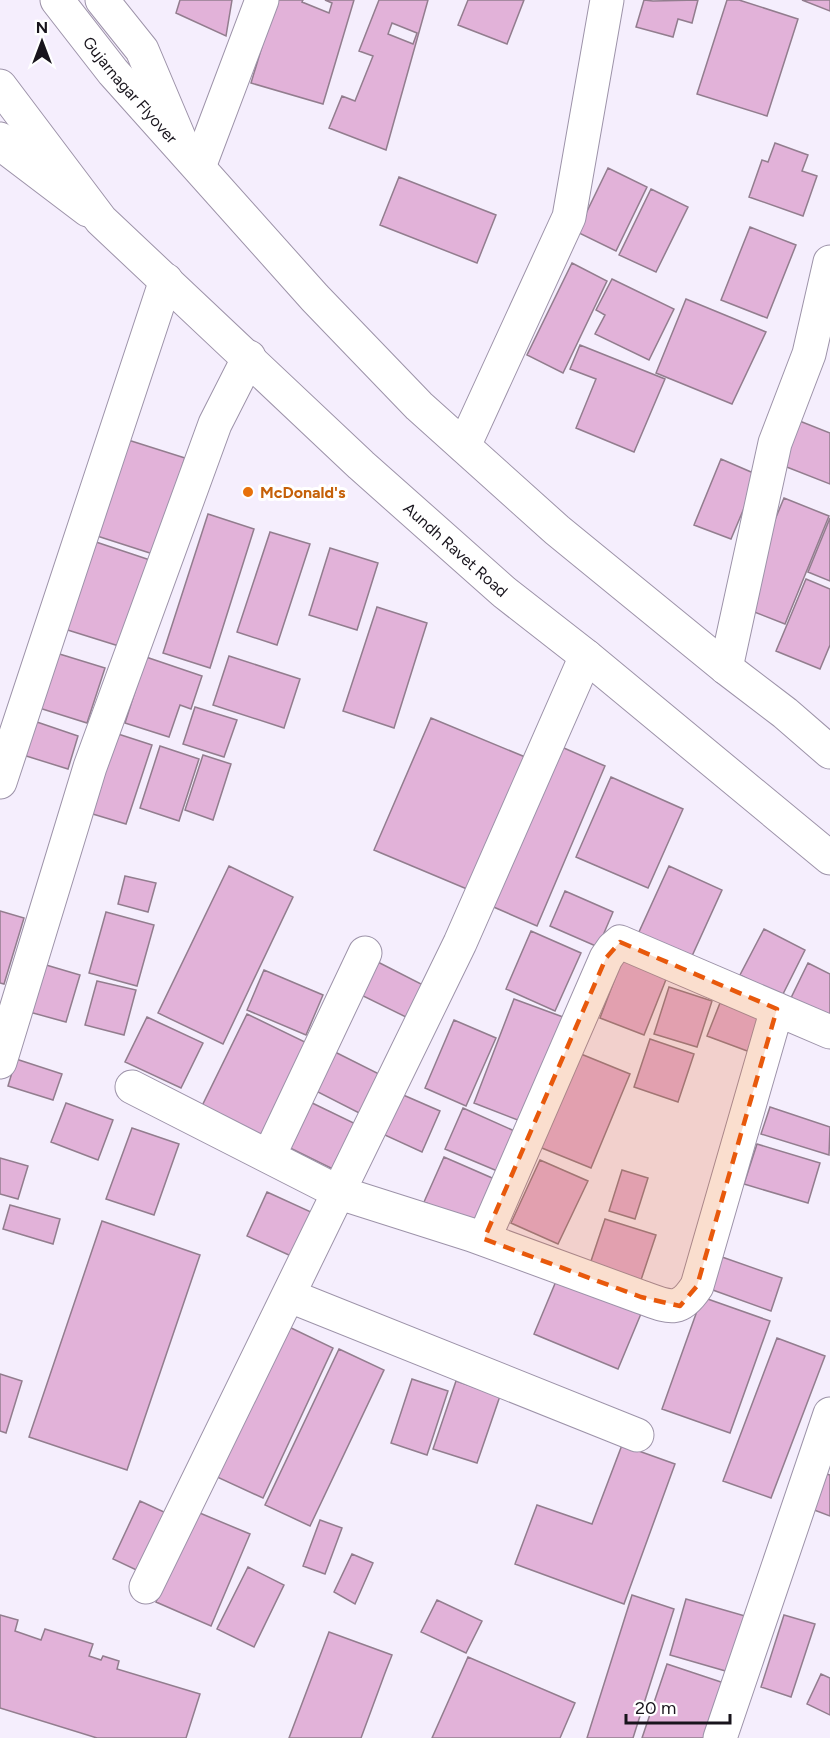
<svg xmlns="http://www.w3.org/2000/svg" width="830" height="1738" viewBox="0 0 830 1738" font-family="Figtree,sans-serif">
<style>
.building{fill:#e2b2d9;stroke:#927d8e;stroke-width:1.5;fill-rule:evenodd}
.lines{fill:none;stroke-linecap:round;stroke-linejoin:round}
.street-casing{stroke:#9d93a9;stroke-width:35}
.secondary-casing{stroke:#9d93a9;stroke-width:35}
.primary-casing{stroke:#9d93a9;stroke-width:35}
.street{stroke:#fff;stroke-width:33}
.secondary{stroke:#fff;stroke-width:33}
.primary{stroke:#fff;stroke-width:33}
.marked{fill:#e8590c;fill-opacity:0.2;stroke:#e8590c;stroke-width:4.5;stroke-dasharray:12 8;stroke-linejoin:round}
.food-dot{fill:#e8710a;stroke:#fff;stroke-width:2}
.labels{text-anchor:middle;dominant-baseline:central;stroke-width:6;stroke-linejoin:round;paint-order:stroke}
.street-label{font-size:16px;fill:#18141c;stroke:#fff}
.food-label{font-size:16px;font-weight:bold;fill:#c56008;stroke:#fff;text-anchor:start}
</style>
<rect width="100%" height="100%" fill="#f5eefd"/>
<path class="building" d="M 180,0 L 232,0 L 226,36 L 176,13 Z
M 276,0 L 303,0 L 302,2 L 329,13 L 332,3 L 325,0 L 354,0 L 323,104 L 251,83 Z
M 379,0 L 428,0 L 386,150 L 329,128 L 342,96 L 355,101 L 373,56 L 359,51 ZM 392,23 L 417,33 L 413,44 L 388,34 Z
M 468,0 L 524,0 L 507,44 L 458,25 Z
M 644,0 L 653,1 L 698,0 L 692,23 L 678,19 L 673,37 L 636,27 Z
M 727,0 L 739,0 L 798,19 L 767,116 L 697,94 Z
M 802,0 L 830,0 L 830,11 Z
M 775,143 L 808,155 L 802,171 L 817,176 L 803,216 L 749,197 L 762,160 L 768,162 Z
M 608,168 L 647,187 L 616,251 L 577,232 Z
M 399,177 L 496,215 L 477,263 L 380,225 Z
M 651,189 L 688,207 L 656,272 L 619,255 Z
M 750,227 L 796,245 L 767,318 L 721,300 Z
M 572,263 L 607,281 L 563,373 L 527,355 Z
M 612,279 L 674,309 L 649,360 L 595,334 L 605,315 L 596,310 Z
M 686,299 L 766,332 L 732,404 L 656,373 Z
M 580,345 L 665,379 L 634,452 L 576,428 L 596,379 L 570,369 Z
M 792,418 L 830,433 L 830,484 L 774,462 Z
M 125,439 L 185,458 L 153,554 L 94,535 Z
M 721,459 L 758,475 L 731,539 L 694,525 Z
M 784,498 L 829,516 L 785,624 L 739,606 Z
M 208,514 L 254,529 L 210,668 L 163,653 Z
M 830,518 L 830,581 L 808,572 Z
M 270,532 L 310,544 L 277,645 L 237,632 Z
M 87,539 L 150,560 L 122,647 L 58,627 Z
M 330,548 L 378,563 L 357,630 L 309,615 Z
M 806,579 L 830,589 L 830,645 L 820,669 L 776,651 Z
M 377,607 L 427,623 L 394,728 L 343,711 Z
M 53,652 L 105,668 L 87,723 L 36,707 Z
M 229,656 L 300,679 L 284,728 L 213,705 Z
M 146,657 L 202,676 L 191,709 L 180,705 L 169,737 L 125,723 Z
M 195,707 L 237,720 L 224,757 L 183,744 Z
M 431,718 L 530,759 L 474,892 L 374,850 Z
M 34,721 L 78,736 L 68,769 L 23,755 Z
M 112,732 L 152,745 L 126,824 L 86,812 Z
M 557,745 L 605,766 L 537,926 L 489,905 Z
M 160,746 L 199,759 L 179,821 L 140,808 Z
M 203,755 L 231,764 L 213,820 L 185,810 Z
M 611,777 L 683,809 L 648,888 L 576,857 Z
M 229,866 L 293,897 L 223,1044 L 158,1013 Z
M 669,866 L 722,890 L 687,967 L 634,943 Z
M 125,876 L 156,883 L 148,912 L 118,904 Z
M 565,891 L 613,912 L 598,947 L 550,926 Z
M 0,911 L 24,918 L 4,984 L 0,983 Z
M 106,912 L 154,925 L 137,986 L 89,973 Z
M 764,929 L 805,950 L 782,996 L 740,975 Z
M 531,931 L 581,953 L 555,1011 L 506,989 Z
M 370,958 L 427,987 L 410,1019 L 353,991 Z
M 622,960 L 667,977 L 644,1035 L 600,1018 Z
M 36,962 L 80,975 L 66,1022 L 22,1010 Z
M 808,963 L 830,974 L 830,1022 L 789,1002 Z
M 264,970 L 323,995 L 306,1035 L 247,1010 Z
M 97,981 L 136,990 L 124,1035 L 85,1025 Z
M 669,987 L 712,1001 L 697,1047 L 654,1034 Z
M 514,999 L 563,1017 L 523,1122 L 474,1103 Z
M 720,1003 L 763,1019 L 750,1052 L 707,1036 Z
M 247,1014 L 307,1043 L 262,1137 L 201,1108 Z
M 147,1017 L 203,1043 L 181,1088 L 125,1062 Z
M 454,1020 L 496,1038 L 466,1106 L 425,1088 Z
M 650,1039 L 694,1054 L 678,1102 L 634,1087 Z
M 333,1051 L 387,1078 L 367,1117 L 314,1090 Z
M 576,1052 L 630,1074 L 591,1168 L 537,1146 Z
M 16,1059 L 62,1074 L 53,1100 L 8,1086 Z
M 394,1091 L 440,1111 L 422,1152 L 376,1131 Z
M 306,1100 L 364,1128 L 341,1173 L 284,1145 Z
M 66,1103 L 113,1120 L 98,1160 L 51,1142 Z
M 770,1107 L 830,1127 L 829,1155 L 761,1134 Z
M 463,1108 L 519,1133 L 502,1173 L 445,1149 Z
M 132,1128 L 179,1144 L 154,1215 L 106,1199 Z
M 757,1144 L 820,1163 L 808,1203 L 744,1184 Z
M 444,1157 L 499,1181 L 480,1226 L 424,1202 Z
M 0,1158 L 28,1166 L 18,1199 L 0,1194 Z
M 540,1160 L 588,1181 L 558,1244 L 511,1223 Z
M 622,1170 L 648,1178 L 635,1219 L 609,1211 Z
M 267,1192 L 311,1212 L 291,1256 L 247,1236 Z
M 10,1205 L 60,1219 L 53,1244 L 3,1229 Z
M 605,1219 L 656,1235 L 639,1286 L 588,1270 Z
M 102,1221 L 200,1255 L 127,1470 L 29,1437 Z
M 722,1257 L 782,1278 L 771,1311 L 710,1289 Z
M 559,1274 L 643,1309 L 618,1369 L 534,1334 Z
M 702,1297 L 770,1321 L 730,1433 L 662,1409 Z
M 287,1326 L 333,1348 L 263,1498 L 217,1477 Z
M 777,1338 L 825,1356 L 771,1498 L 723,1481 Z
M 339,1349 L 384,1370 L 310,1526 L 265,1505 Z
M 0,1374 L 22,1381 L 6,1433 L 0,1431 Z
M 412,1379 L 448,1391 L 427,1455 L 391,1443 Z
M 456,1381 L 500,1396 L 477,1463 L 433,1449 Z
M 622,1445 L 675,1464 L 624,1604 L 515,1564 L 537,1505 L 592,1524 Z
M 823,1473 L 830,1475 L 830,1516 L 809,1508 Z
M 140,1501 L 175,1517 L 147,1575 L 113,1559 Z
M 195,1511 L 250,1534 L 211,1626 L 156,1602 Z
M 320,1520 L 342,1528 L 325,1574 L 303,1566 Z
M 352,1554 L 373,1563 L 355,1604 L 334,1592 Z
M 248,1567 L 284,1585 L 254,1647 L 217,1629 Z
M 632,1595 L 674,1609 L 633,1738 L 587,1738 Z
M 686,1599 L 745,1616 L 729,1672 L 670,1655 Z
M 437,1600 L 482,1621 L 466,1653 L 421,1632 Z
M 0,1615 L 18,1620 L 15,1631 L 41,1640 L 45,1629 L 93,1644 L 89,1656 L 101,1660 L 103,1656 L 119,1661 L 117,1669 L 200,1694 L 186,1738 L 97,1738 L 0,1708 Z
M 784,1615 L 815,1624 L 791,1697 L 761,1687 Z
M 329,1632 L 392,1655 L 385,1673 L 361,1738 L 289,1738 Z
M 468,1657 L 575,1703 L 560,1738 L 432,1738 Z
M 667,1664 L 724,1683 L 706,1738 L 642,1738 Z
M 821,1674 L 830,1678 L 830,1715 L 807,1704 Z"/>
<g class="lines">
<defs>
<path id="street" d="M 199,167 L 262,0
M 464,446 L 569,217 L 607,0
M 726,668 L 775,443 L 809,354 L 830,262
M 0,782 L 166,280
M 0,1062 L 90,767 L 215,424 L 249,357
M 132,1087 L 340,1193 L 472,1235 L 641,1297 C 669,1307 679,1314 697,1286 L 777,1009
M 269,1156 L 365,953
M 484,1239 L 606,958 L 613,948 L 620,942 L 830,1032
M 290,1296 L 637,1435
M 146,1587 L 460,943 L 586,656
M 720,1738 L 830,1414"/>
<path id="secondary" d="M 102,0 L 142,50 L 183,147
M 0,139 L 9,150 L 88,210"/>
<g id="primary">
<path id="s1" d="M 57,0 L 113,72 L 315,298 L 419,406 L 557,530 L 726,668 L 785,713 L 830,752"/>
<path id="s2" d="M 0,86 L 101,220 L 361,465 L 504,592 L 586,656 L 830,858"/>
</g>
</defs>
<use href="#street" class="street-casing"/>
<use href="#secondary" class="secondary-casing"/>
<use href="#primary" class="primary-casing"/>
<use href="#street" class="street"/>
<use href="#secondary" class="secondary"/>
<use href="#primary" class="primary"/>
</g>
<path class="marked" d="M 620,942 L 777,1009 L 697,1286 L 680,1306 L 641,1297 L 484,1239 L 606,958 Z"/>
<circle class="food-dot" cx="248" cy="492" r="6"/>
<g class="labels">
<g class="street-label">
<text stroke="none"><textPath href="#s1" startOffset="116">Gujarnagar Flyover</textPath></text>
<text stroke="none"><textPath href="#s2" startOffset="652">Aundh Ravet Road</textPath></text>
</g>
<g class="food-label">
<text x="260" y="492">McDonald's</text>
</g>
</g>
<g transform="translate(42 42)" stroke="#ffffff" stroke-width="4.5" paint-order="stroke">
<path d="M0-4.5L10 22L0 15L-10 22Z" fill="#18141c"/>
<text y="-9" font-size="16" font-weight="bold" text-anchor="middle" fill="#18141c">N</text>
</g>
<path d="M626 1714v9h104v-9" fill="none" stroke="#18141c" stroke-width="3"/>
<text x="635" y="1714" font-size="18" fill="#18141c" stroke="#ffffff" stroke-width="4.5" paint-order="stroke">20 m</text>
</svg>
